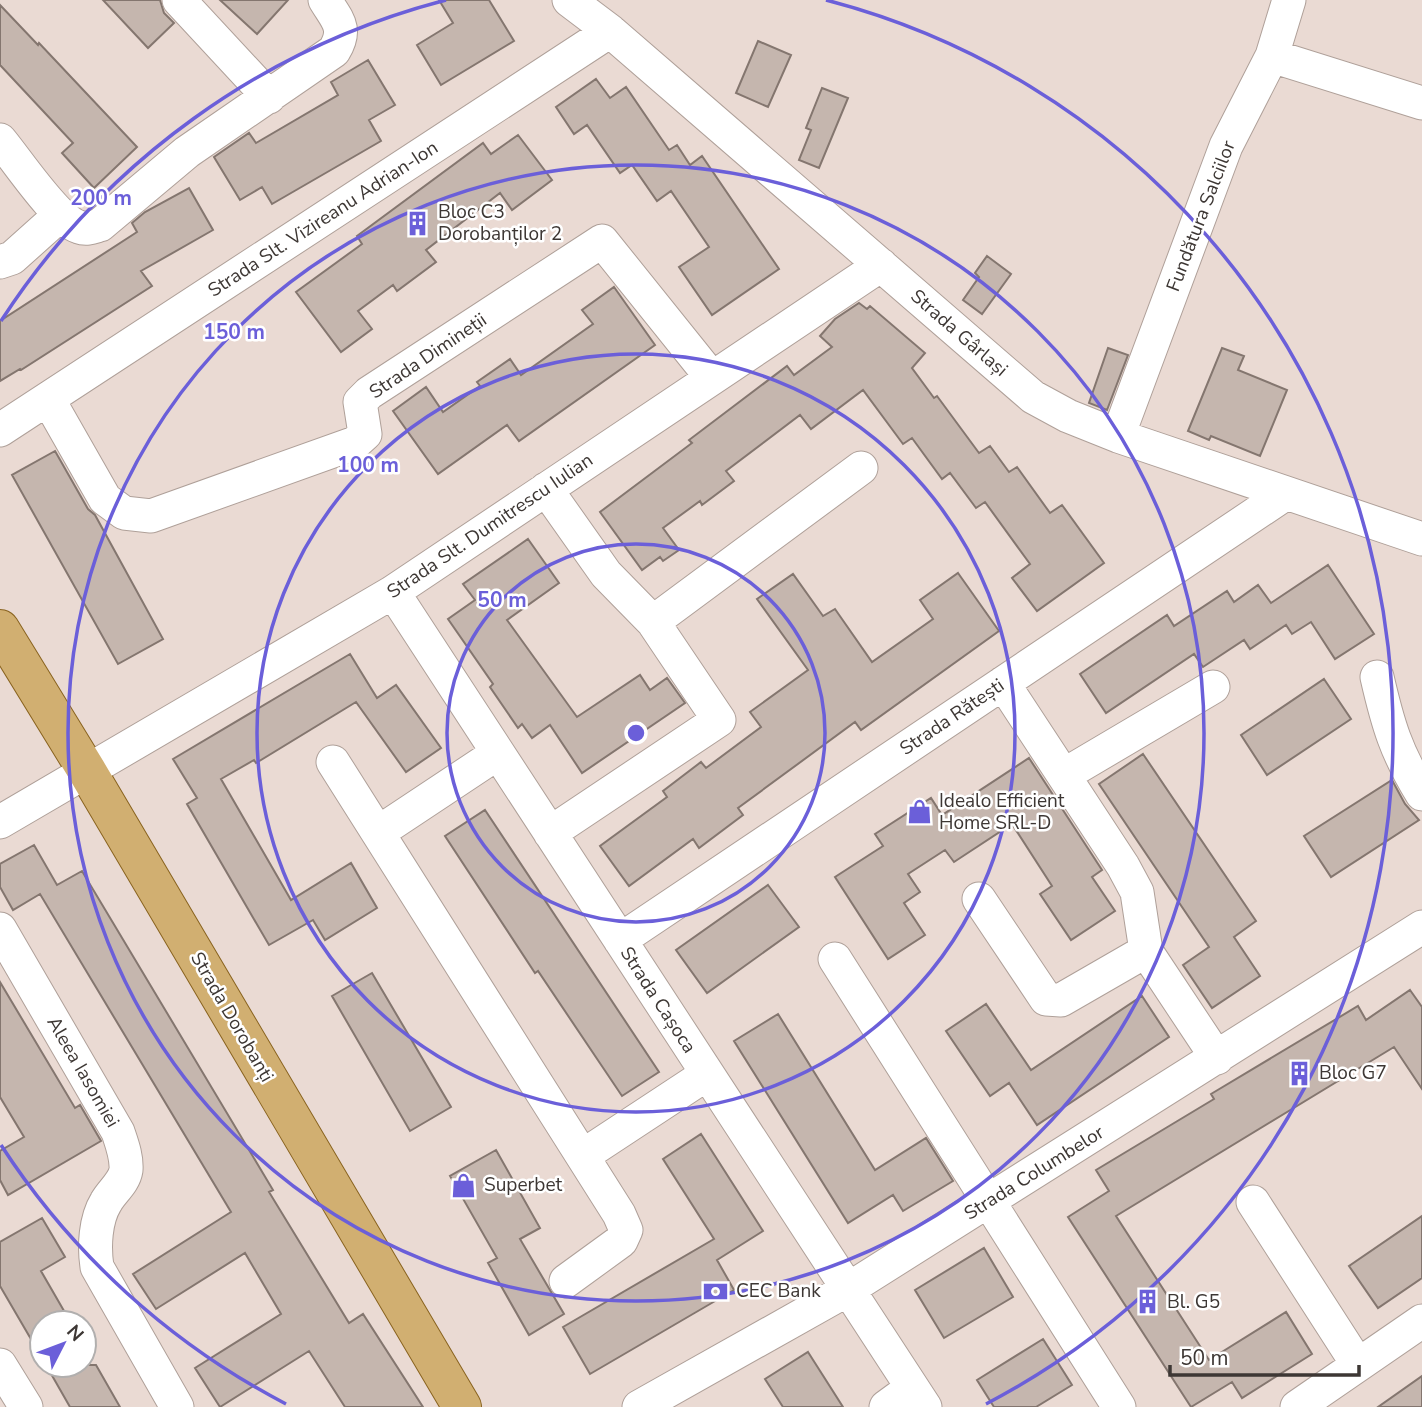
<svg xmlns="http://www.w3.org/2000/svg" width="1422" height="1407" viewBox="0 0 1422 1407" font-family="'Nunito Sans',sans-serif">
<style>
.building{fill:#c5b6ae;stroke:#84766f;stroke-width:2}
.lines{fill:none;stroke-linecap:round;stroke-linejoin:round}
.minor-casing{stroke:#afa099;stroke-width:35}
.major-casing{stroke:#89631f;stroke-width:40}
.minor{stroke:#fff;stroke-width:33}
.major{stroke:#d1af71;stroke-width:38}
.ring{fill:none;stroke:#6b5fd9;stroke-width:3.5}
.labels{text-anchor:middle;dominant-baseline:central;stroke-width:5;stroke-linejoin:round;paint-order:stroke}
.poi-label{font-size:19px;fill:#3d3734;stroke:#fff;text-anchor:start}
.street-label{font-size:19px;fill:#3d3734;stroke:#fff}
.centre{fill:#6b5fd9;stroke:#fff;stroke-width:3.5}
.ring-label{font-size:21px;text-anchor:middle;font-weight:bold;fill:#6b5fd9;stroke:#fff;stroke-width:5;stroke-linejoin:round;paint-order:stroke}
</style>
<rect width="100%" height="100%" fill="#eadad3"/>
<path class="building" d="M 103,0 L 160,0 L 164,13 L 174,23 L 148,48 Z
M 220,0 L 288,0 L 257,34 Z
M 439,0 L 489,0 L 514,41 L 441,85 L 417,45 L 453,23 Z
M 0,5 L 38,45 L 39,43 L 137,147 L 94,188 L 62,153 L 73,143 L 0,65 Z
M 758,41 L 791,55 L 768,107 L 736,93 Z
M 368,60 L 395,105 L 369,120 L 381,141 L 272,204 L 262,187 L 240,200 L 214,157 L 249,133 L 256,143 L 338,95 L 331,82 Z
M 596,79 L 610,98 L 626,87 L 669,150 L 677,145 L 690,165 L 702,156 L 779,269 L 712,315 L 679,267 L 709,247 L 671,191 L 657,201 L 632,165 L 620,173 L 587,125 L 574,134 L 556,107 Z
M 822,88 L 848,98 L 819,168 L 799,160 L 811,130 L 806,128 Z
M 518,135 L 552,180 L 512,210 L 500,193 L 426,250 L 436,262 L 397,291 L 393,285 L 358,311 L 372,329 L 341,352 L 296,292 L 362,244 L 357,236 L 483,143 L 491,154 Z
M 189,188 L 213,230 L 141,271 L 152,286 L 21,370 L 20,369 L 0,381 L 0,321 L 137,232 L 132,223 L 145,212 Z
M 987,256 L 1011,274 L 982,314 L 963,300 L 979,277 L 975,273 Z
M 614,287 L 655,345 L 519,441 L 507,425 L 438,474 L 393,411 L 426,387 L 443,412 L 480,386 L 477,382 L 510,359 L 521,375 L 593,324 L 582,310 Z
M 859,303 L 867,309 L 870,306 L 925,353 L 912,368 L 934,398 L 937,396 L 979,453 L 990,446 L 1009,472 L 1017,467 L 1050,513 L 1062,505 L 1104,563 L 1037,611 L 1012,578 L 1030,564 L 985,502 L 976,508 L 950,473 L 942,479 L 912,438 L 903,444 L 863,390 L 811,429 L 800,415 L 726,471 L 734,481 L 702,505 L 700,501 L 663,528 L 679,550 L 663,561 L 660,557 L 642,570 L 600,512 L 692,443 L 689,440 L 787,366 L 794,375 L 832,347 L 820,336 L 835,319 Z
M 1108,348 L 1128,355 L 1107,410 L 1089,403 Z
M 1222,348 L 1244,356 L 1238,370 L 1287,390 L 1260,456 L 1211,436 L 1209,440 L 1188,431 Z
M 55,451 L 88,509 L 95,515 L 163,639 L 118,664 L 12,475 Z
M 528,539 L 559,583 L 507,620 L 577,717 L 640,675 L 650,690 L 667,678 L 685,703 L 582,773 L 550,725 L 532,738 L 522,724 L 518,728 L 490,687 L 493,684 L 448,619 L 475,600 L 463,584 Z
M 1328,565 L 1374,634 L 1335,659 L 1311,622 L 1292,634 L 1286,625 L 1250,649 L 1244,640 L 1203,667 L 1194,654 L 1106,713 L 1080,674 L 1167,615 L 1174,626 L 1227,591 L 1234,602 L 1258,585 L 1271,603 Z
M 958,573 L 999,631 L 861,730 L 855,722 L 738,808 L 743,815 L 699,848 L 693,839 L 629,886 L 600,846 L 667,797 L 663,791 L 701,762 L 706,768 L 761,727 L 750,712 L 808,670 L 757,599 L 793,574 L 823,616 L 835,609 L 872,662 L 933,619 L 920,600 Z
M 350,654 L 377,698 L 396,685 L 441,748 L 406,772 L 356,702 L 256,763 L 254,760 L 221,779 L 291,900 L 351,863 L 377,908 L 325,940 L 313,920 L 269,945 L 187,804 L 197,798 L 173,759 Z
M 1324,679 L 1351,719 L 1267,775 L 1241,735 Z
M 1143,754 L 1256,921 L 1234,937 L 1260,976 L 1212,1008 L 1183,965 L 1209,947 L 1099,784 Z
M 1029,758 L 1102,870 L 1092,877 L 1115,911 L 1071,940 L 1040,894 L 1052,886 L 1012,824 L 954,862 L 945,850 L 908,874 L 920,892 L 904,903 L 925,935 L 888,959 L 835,877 L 883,846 L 875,834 L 931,798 L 942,815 Z
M 1392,780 L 1405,804 L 1419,820 L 1331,877 L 1304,836 Z
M 485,810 L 659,1072 L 622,1096 L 538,971 L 535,973 L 445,836 Z
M 34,845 L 57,885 L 82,871 L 273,1190 L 269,1192 L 349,1323 L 363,1314 L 423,1407 L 345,1407 L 309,1351 L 220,1407 L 195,1368 L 281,1314 L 245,1253 L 156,1309 L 133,1274 L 231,1212 L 40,894 L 13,910 L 0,887 L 0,864 Z
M 768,885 L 799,927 L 707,993 L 676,950 Z
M 372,973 L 451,1107 L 410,1131 L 332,996 Z
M 0,982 L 75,1108 L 80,1105 L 101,1141 L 8,1195 L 0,1180 L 0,1151 L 24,1137 L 0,1097 Z
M 1410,990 L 1422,1007 L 1422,1089 L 1394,1047 L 1116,1216 L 1209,1360 L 1286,1312 L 1312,1354 L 1242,1398 L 1232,1382 L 1191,1407 L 1068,1217 L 1109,1191 L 1096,1170 L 1214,1099 L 1211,1094 L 1358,1006 L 1366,1020 Z
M 1142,996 L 1169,1037 L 1037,1125 L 1009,1083 L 990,1096 L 946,1031 L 986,1004 L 1031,1070 Z
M 778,1014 L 875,1170 L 926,1138 L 953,1181 L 903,1211 L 893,1195 L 848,1223 L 734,1041 Z
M 701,1134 L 763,1231 L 717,1260 L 734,1290 L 590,1374 L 563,1327 L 714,1239 L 663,1159 Z
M 496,1150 L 540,1228 L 520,1239 L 564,1314 L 529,1335 L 488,1263 L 497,1258 L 450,1176 Z
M 1422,1216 L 1422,1278 L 1378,1308 L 1349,1266 Z
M 42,1218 L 65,1257 L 41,1271 L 71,1323 L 42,1323 L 42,1358 L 0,1286 L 0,1242 Z
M 984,1248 L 1013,1297 L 944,1338 L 915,1290 Z
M 1043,1339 L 1072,1385 L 1036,1407 L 994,1407 L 977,1380 Z
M 808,1352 L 843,1407 L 783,1407 L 765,1379 Z
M 46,1365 L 96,1365 L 120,1407 L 70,1407 Z
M 1422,1376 L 1422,1407 L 1378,1407 Z"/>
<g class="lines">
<defs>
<path id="minor" d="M 179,0 L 269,97
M 569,0 L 610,31 L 1033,397 L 1068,416 L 1118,436 L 1422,539
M 1272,56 L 1422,103
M 0,140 C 17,160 56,220 79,227 C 87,230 93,227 100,225 L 187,152 L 334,51 C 348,28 337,20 325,0
M 0,262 L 12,258 L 60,215
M 48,399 L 105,499 L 124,513 L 151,516 L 355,443 L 365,434 L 360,402 L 369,393 L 602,241 L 712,378
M 0,430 L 610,31
M 1118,436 L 1226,146 L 1272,56 L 1289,0
M 546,489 L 606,574 L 653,622
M 393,592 L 925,1407
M 1377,677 C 1388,725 1396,752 1422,794
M 1003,683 L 1123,866 L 1137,892 L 1146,951 L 1217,1058
M 333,762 L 619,1214 L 626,1230 L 621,1241 L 566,1281
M 1064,775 L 1213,687
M 0,822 L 393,592 L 881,265
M 379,832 L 498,753
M 550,833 L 719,720 L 653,622 L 861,468
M 979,899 L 1046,999 L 1061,1000 L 1146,951
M 0,929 L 118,1132 C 122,1144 127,1157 126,1170 C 124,1183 112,1191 106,1202 C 95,1220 94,1247 97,1267 L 177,1407
M 620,940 L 1285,494
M 835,959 L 1119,1407
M 584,1155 L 707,1074
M 1253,1202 L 1358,1365
M 0,1365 L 26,1407
M 639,1407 L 847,1290 L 1422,927
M 886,1407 L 912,1388
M 1297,1407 L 1422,1321"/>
<path id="major" d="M 0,629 L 87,771 L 462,1407"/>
</defs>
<use href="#minor" class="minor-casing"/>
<use href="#major" class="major-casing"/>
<use href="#minor" class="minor"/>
<use href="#major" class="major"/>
</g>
<g class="ring">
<circle cx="636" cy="733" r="189"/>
<circle cx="636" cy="733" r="379"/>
<circle cx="636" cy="733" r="568"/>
<path d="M286 1404A757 757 0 0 1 1 1145M1 321A757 757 0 0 1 446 0M826 0A757 757 0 0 1 986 1404"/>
</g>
<defs>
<symbol id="building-bare" viewBox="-9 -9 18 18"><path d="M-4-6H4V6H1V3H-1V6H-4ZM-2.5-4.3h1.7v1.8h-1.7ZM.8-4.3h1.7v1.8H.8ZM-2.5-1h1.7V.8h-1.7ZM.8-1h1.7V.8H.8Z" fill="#6b5fd9" stroke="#fff" stroke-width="2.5" paint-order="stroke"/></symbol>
<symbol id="shop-bare" viewBox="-9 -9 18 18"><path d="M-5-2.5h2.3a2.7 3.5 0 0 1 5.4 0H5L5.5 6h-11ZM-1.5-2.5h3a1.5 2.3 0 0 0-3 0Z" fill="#6b5fd9" stroke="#fff" stroke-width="2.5" paint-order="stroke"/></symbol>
<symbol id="bank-bare" viewBox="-9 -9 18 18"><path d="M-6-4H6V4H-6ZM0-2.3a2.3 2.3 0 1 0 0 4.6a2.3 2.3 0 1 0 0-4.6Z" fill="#6b5fd9" stroke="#fff" stroke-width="2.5" paint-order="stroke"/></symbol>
</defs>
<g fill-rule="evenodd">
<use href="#building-bare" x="400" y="206" width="35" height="35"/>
<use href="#shop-bare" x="902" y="794" width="35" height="35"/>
<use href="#building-bare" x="1282" y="1056" width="35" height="35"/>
<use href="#shop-bare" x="446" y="1168" width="35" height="35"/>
<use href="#bank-bare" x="698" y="1274" width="35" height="35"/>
<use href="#building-bare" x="1130" y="1284" width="35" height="35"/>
</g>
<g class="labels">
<g class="poi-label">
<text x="438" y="212">Bloc C3<tspan x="438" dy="22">Dorobanților 2</tspan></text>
<text x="939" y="801">Idealo Efficient<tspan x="939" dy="22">Home SRL-D</tspan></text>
<text x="1319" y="1073">Bloc G7</text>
<text x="484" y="1185">Superbet</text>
<text x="736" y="1291">CEC Bank</text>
<text x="1167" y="1302">Bl. G5</text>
</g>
<g class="street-label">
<text transform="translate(1201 216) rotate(-69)">Fundătura Salciilor</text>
<text transform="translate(323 219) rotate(-33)">Strada Slt. Vizireanu Adrian-Ion</text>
<text transform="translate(959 333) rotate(41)">Strada Gârlași</text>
<text transform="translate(428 356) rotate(-34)">Strada Dimineții</text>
<text transform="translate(490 526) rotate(-34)">Strada Slt. Dumitrescu Iulian</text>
<text transform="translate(952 717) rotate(-34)">Strada Rătești</text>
<text transform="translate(658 1000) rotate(57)">Strada Cașoca</text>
<text transform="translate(232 1017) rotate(60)">Strada Dorobanți</text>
<text transform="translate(83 1072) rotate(60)">Aleea Iasomiei</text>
<text transform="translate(1034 1173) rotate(-32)">Strada Columbelor</text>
</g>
</g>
<circle cx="636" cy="733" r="10" class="centre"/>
<g class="ring-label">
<text x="101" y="205">200 m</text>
<text x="234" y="339">150 m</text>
<text x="368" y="472">100 m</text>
<text x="502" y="607">50 m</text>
</g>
<g transform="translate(63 1344) rotate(48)"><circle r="33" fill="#ffffff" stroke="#b1afae" stroke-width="2"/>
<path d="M0-5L12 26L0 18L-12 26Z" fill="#6b5fd9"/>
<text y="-10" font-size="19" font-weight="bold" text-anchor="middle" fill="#3d3734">N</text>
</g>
<path d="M1170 1365v10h189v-10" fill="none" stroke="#3d3734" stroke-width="3.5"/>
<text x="1180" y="1365" font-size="21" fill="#3d3734" stroke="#ffffff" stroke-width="5" paint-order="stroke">50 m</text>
</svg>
